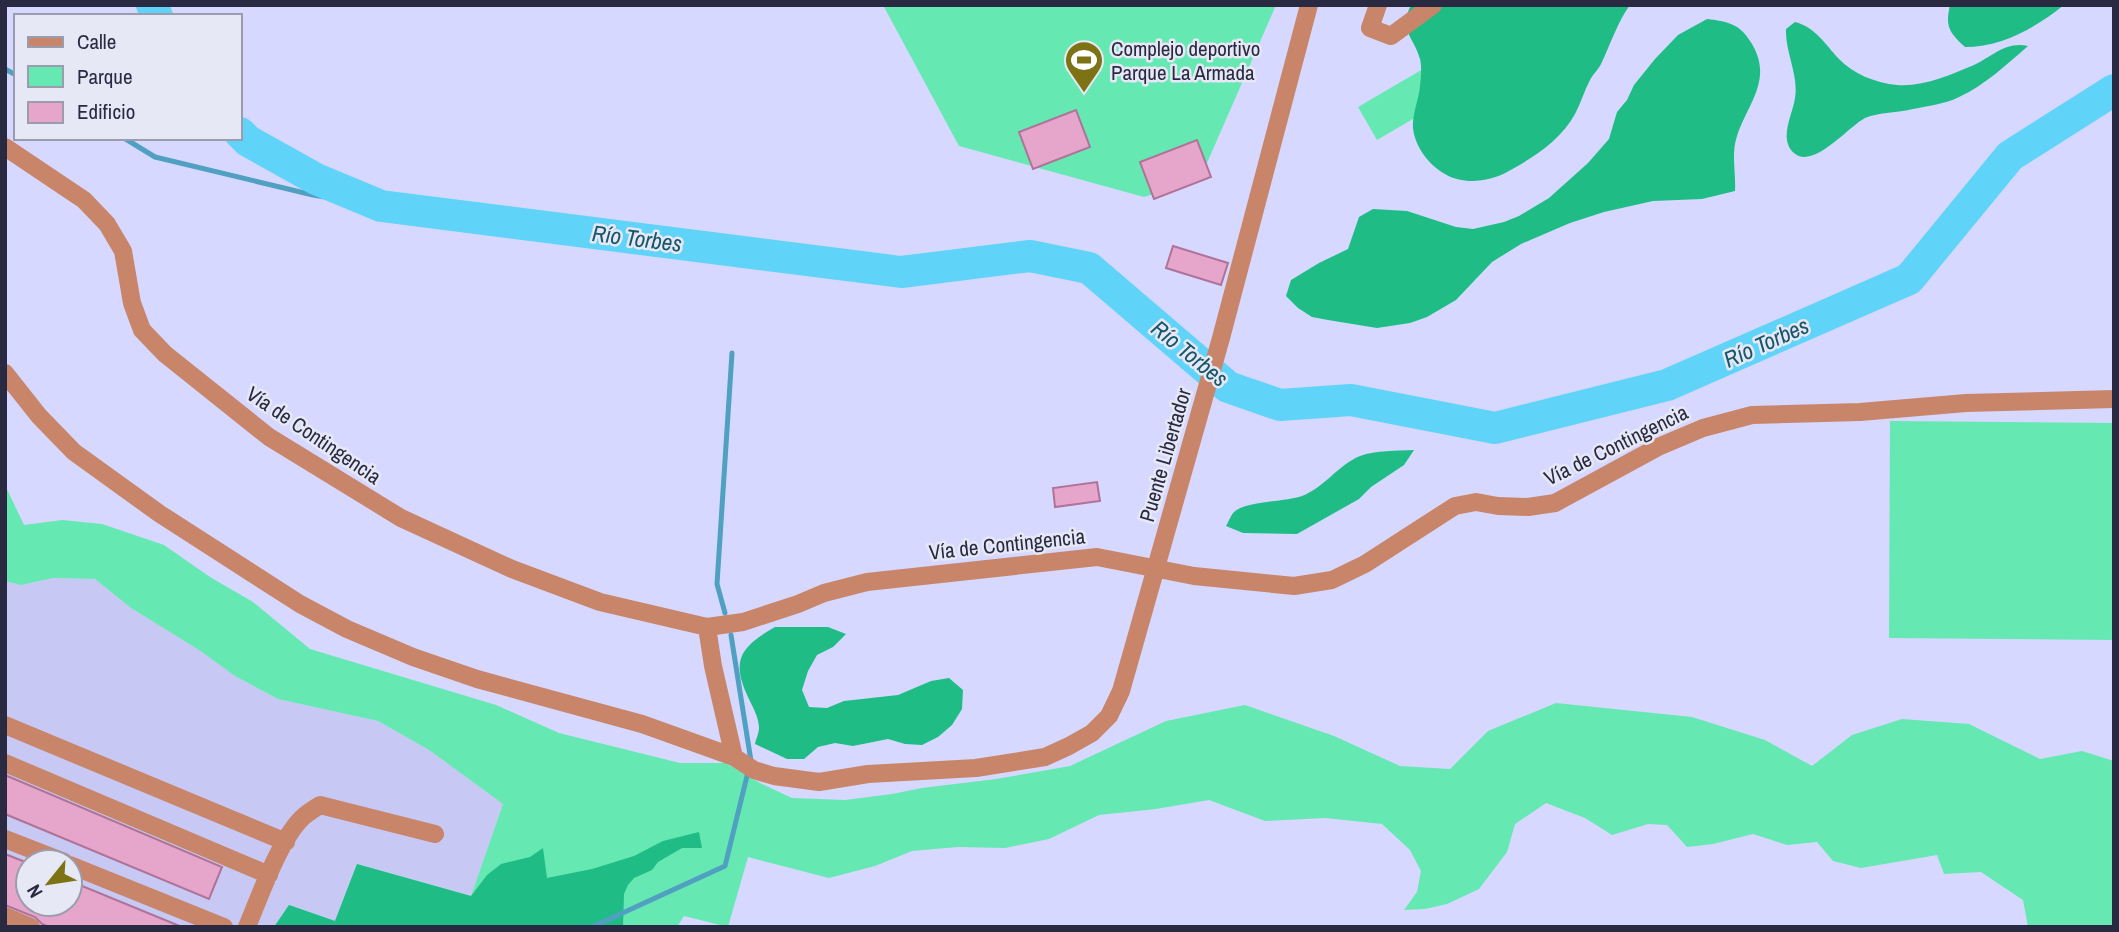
<svg xmlns="http://www.w3.org/2000/svg" width="2119" height="932" viewBox="0 0 2119 932" font-family="'Archivo Narrow',sans-serif">
<style>
.built{fill:#c7c9f4;fill-rule:evenodd}
.green{fill:#66e8b2}
.forest{fill:#1fbc86}
.lines{fill:none;stroke-linecap:round;stroke-linejoin:round}
.stream{stroke:#50a0c2;stroke-width:5}
.river{stroke:#60d3f9;stroke-width:32}
.building{fill:#e6a6cb;stroke:#af7397;stroke-width:2}
.minor{stroke:#c88569;stroke-width:18}
.labels{text-anchor:middle;dominant-baseline:central;stroke-width:5;stroke-linejoin:round;paint-order:stroke}
.poi-label{font-size:21px;fill:#292941;stroke:#e7e8f5;text-anchor:start}
.street-label{font-size:21px;fill:#292941;stroke:#e7e8f5}
.water-label{font-size:23px;font-style:italic;fill:#17576b;stroke:#e7e8f5}
</style>
<rect width="100%" height="100%" fill="#d6d8ff"/>
<path class="built" d="M 53,578 L 95,579 L 131,608 L 199,650 L 235,676 L 278,699 L 378,721 L 429,750 L 503,804 L 471,896 L 358,864 L 335,922 L 289,906 L 274,927 L 5,927 L 5,581 L 21,585 ZM 28,862 L 70,862 L 70,904 L 28,904 Z"/>
<path class="green" d="M 883,5 L 1276,5 L 1200,179 L 1144,197 L 959,146 Z
M 1423,69 L 1442,102 L 1377,140 L 1358,107 Z
M 1890,421 L 2114,423 L 2114,640 L 1889,638 Z
M 5,485 L 24,525 L 62,520 L 102,524 L 164,545 L 210,577 L 253,602 L 310,649 L 496,705 L 559,733 L 680,763 L 726,763 L 760,783 L 792,798 L 845,800 L 892,794 L 922,788 L 996,779 L 1070,766 L 1166,721 L 1245,705 L 1334,736 L 1400,766 L 1450,769 L 1488,731 L 1556,703 L 1692,717 L 1765,740 L 1812,766 L 1852,735 L 1902,719 L 1969,724 L 2040,759 L 2082,751 L 2114,761 L 2114,927 L 2028,927 L 2023,900 L 1981,872 L 1944,874 L 1937,855 L 1861,868 L 1833,861 L 1817,842 L 1787,845 L 1753,834 L 1713,844 L 1687,847 L 1667,825 L 1648,824 L 1612,835 L 1585,818 L 1546,803 L 1515,824 L 1507,852 L 1479,889 L 1447,904 L 1425,909 L 1404,910 L 1417,892 L 1421,871 L 1410,850 L 1382,824 L 1325,818 L 1265,821 L 1209,800 L 1156,809 L 1099,815 L 1049,839 L 1005,848 L 958,847 L 912,851 L 875,866 L 829,878 L 748,857 L 728,927 L 684,916 L 677,927 L 274,927 L 289,905 L 335,921 L 357,864 L 471,896 L 503,804 L 429,750 L 378,721 L 278,699 L 235,676 L 199,650 L 131,608 L 95,579 L 53,578 L 21,585 L 5,581 Z"/>
<path class="forest" d="M 1411,5 L 1630,5 C 1617,23 1611,43 1602,62 C 1599,69 1593,74 1590,80 C 1584,91 1581,103 1575,114 C 1560,141 1533,158 1507,172 C 1489,182 1463,185 1445,174 C 1429,165 1415,147 1413,128 C 1412,114 1419,99 1420,86 C 1421,77 1422,67 1420,59 C 1414,37 1398,30 1411,5 Z
M 1950,5 L 2064,5 C 2035,28 2002,47 1965,47 C 1949,32 1945,27 1950,5 Z
M 1707,19 C 1730,22 1740,24 1752,44 C 1773,80 1748,103 1737,136 C 1731,154 1736,172 1735,191 L 1702,199 L 1653,201 L 1604,212 L 1570,223 L 1521,244 L 1492,262 L 1456,300 L 1427,317 L 1410,323 L 1377,328 L 1328,320 L 1312,317 L 1298,308 L 1286,296 L 1291,280 L 1319,263 L 1348,249 L 1359,217 L 1373,209 L 1407,211 L 1456,227 L 1473,229 L 1504,222 L 1519,216 L 1549,198 L 1588,163 L 1609,139 L 1617,112 L 1627,100 L 1634,85 L 1655,59 L 1678,35 Z
M 1795,22 C 1815,27 1825,44 1839,59 C 1853,74 1876,83 1897,85 C 1924,87 1950,75 1974,65 C 1993,56 2006,41 2028,46 C 2006,65 1985,85 1959,97 C 1945,104 1928,106 1913,109 C 1898,113 1879,112 1865,118 C 1848,127 1813,170 1794,153 C 1778,139 1793,114 1795,98 C 1799,75 1785,52 1786,29 Z
M 1414,450 L 1404,465 L 1371,487 L 1359,499 L 1297,534 L 1243,533 L 1226,526 C 1228,523 1231,515 1234,512 C 1246,501 1285,502 1302,496 C 1325,487 1338,465 1360,456 C 1376,450 1397,451 1414,450 Z
M 775,627 L 828,627 L 846,634 L 833,647 L 817,655 L 808,671 L 802,690 L 809,707 L 827,708 L 844,701 L 898,695 L 931,681 L 949,678 L 963,690 L 962,709 L 952,725 L 938,737 L 922,745 L 905,744 L 888,739 L 853,746 L 835,743 L 818,747 L 804,759 L 787,759 L 755,744 C 756,739 759,733 759,728 C 759,717 752,706 748,697 C 730,659 742,646 775,627 Z
M 699,832 L 702,848 L 682,848 L 658,862 L 652,870 L 634,878 L 628,885 L 624,894 L 623,927 L 274,927 L 289,905 L 335,921 L 357,864 L 471,896 L 487,875 L 501,864 L 530,857 L 543,848 L 547,878 L 592,869 L 634,856 L 663,841 Z"/>
<g class="lines">
<path class="stream" d="M 5,69 L 16,75
M 124,138 L 155,157 L 313,195 L 381,206
M 725,613 L 717,584 L 732,353
M 731,635 L 751,761
M 592,927 L 725,866 L 748,772"/>
<path class="river" d="M 152,5 L 157,16
M 240,133 L 248,141 L 316,179 L 381,206 L 901,272 L 1030,256 L 1089,268 L 1228,387 L 1280,405 L 1351,400 L 1495,428 L 1667,385 L 1909,279 L 2010,156 L 2114,90"/>
</g>
<path class="building" d="M 1076,110 L 1090,147 L 1033,169 L 1019,132 Z
M 1197,140 L 1211,177 L 1154,199 L 1140,162 Z
M 1173,246 L 1228,263 L 1221,285 L 1166,268 Z
M 1097,482 L 1100,501 L 1055,507 L 1053,488 Z
M 5,775 L 222,867 L 209,899 L 5,814 Z
M 5,854 L 28,863 L 28,904 L 70,904 L 70,881 L 182,927 L 49,927 L 42,924 L 35,917 L 5,905 Z"/>
<g class="lines">
<path class="minor" d="M 1378,5 L 1370,28 L 1391,36 L 1433,5
M 5,147 L 84,200 L 107,224 L 123,251 L 132,303 L 142,330 L 165,354 L 269,437 L 401,518 L 512,569 L 600,602 L 707,627 L 743,622 L 798,604 L 824,593 L 867,582 L 1097,557 L 1194,576 L 1294,586 L 1332,580 L 1365,564 L 1455,506 L 1476,502 L 1498,506 L 1528,507 L 1555,503 L 1658,447 L 1703,428 L 1752,415 L 1860,412 L 1966,403 L 2114,399
M 5,373 L 39,416 L 74,452 L 160,514 L 300,604 L 347,629 L 413,657 L 477,679 L 642,724 L 734,757 L 754,770 L 774,776 L 819,782 L 868,774 L 976,768 L 1045,757 L 1069,746 L 1092,733 L 1109,716 L 1121,691 L 1221,338 L 1309,5
M 707,627 L 713,666 L 734,757
M 5,725 L 286,842
M 5,763 L 269,875
M 5,839 L 64,862
M 70,865 L 224,927
M 5,916 L 31,927
M 247,927 C 259,898 280,839 302,818 C 307,813 314,809 320,805 L 435,834"/>
</g>
<defs>
<symbol id="stadium-pin" viewBox="-11 -11 22 30"><path d="M0 17L-7.5 6A9.5 9.5 0 1 1 7.5 6Z" fill="#7d7315" stroke="#e7e8f5"/><path d="M0-5a6.5 5 0 1 0 0 10a6.5 5 0 1 0 0-10ZM-3.5-1.8h7v3.6h-7Z" fill="#fff"/></symbol>
</defs>
<g fill-rule="evenodd">
<use href="#stadium-pin" x="1062" y="38" width="44" height="60"/>
</g>
<g class="labels">
<g class="poi-label">
<text x="1111" y="48">Complejo deportivo<tspan x="1111" dy="24">Parque La Armada</tspan></text>
</g>
<g class="street-label">
<text transform="translate(314 435) rotate(34)">Vía de Contingencia</text>
<text transform="translate(1616 445) rotate(-26)">Vía de Contingencia</text>
<text transform="translate(1165 455) rotate(-74)">Puente Libertador</text>
<text transform="translate(1007 544) rotate(-6)">Vía de Contingencia</text>
</g>
<g class="water-label">
<text transform="translate(637 238) rotate(7)">Río Torbes</text>
<text transform="translate(1766 342) rotate(-24)">Río Torbes</text>
<text transform="translate(1190 353) rotate(39)">Río Torbes</text>
</g>
</g>
<rect width="2119" height="932" fill="none" stroke="#292941" stroke-width="14"/>
<rect x="14" y="14" width="228" height="126" fill="#e7e8f5" stroke="#9b9cad" stroke-width="2"/>
<rect x="28" y="37" width="35" height="10" fill="#c88569" stroke="#9b9cad" stroke-width="2"/>
<text x="77" y="49" font-size="21" fill="#292941">Calle</text>
<rect x="28" y="66" width="35" height="21" fill="#66e8b2" stroke="#9b9cad" stroke-width="2"/>
<text x="77" y="84" font-size="21" fill="#292941">Parque</text>
<rect x="28" y="102" width="35" height="21" fill="#e6a6cb" stroke="#9b9cad" stroke-width="2"/>
<text x="77" y="119" font-size="21" fill="#292941">Edificio</text>
<g transform="translate(49 883) rotate(240)"><circle r="33" fill="#e7e8f5" stroke="#9b9cad" stroke-width="2"/>
<path d="M0-5L12 26L0 18L-12 26Z" fill="#7d7315"/>
<text y="-10" font-size="19" font-weight="bold" text-anchor="middle" fill="#292941">N</text>
</g>
</svg>
